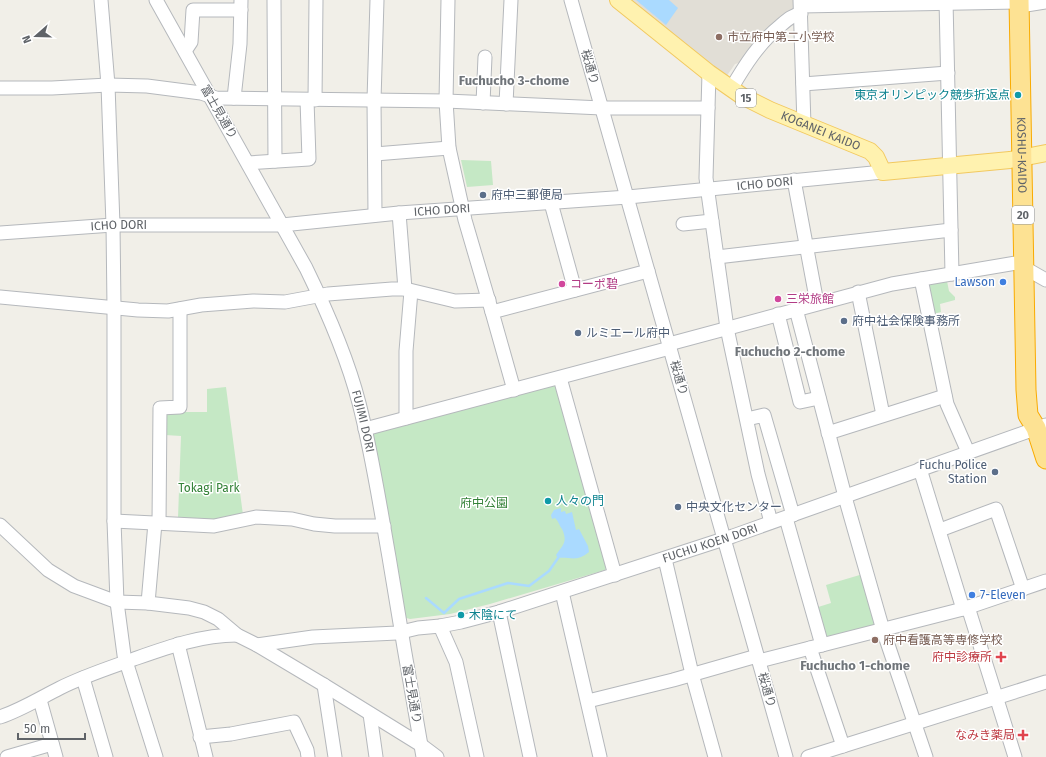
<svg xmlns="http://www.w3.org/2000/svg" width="1046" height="757" viewBox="0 0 1046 757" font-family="'Fira Sans','Noto Sans JP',sans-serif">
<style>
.education{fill:#e1ded6}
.green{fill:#c5e8c5}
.water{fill:#aadaff}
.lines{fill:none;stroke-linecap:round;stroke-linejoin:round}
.stream{stroke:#aadaff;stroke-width:2.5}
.minor-casing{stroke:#b5b8bc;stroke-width:15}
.major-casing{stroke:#f2c960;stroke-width:18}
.highway-casing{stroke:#f9ab00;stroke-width:21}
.minor{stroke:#fff;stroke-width:13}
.major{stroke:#fff2af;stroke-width:16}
.highway{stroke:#fde293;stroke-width:19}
.education-dot{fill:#8d6e63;stroke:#fff;stroke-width:1.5}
.culture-dot{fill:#0f9aa8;stroke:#fff;stroke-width:1.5}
.service-dot{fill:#5c6f8a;stroke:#fff;stroke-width:1.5}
.shop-dot{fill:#3f7fe0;stroke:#fff;stroke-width:1.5}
.hotel-dot{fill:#d1479c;stroke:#fff;stroke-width:1.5}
.health-dot{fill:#e0444e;stroke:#fff;stroke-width:1.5}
.labels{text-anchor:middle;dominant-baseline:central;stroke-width:3;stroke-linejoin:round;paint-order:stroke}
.shield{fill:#fff;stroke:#8f9295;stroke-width:1}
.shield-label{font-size:11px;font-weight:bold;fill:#5f6368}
.education-label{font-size:12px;fill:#785e54;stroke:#fff;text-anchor:start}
.street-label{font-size:12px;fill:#5f6368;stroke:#fff}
.culture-label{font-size:12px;fill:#0d838f;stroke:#fff;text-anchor:start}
.service-label{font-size:12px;fill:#4e5e75;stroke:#fff;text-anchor:start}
.shop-label{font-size:12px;fill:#366cbe;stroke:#fff;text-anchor:end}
.hotel-label{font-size:12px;fill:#b23c85;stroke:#fff;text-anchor:start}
.park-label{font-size:12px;fill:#348238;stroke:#fff}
.health-label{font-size:12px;fill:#be3a42;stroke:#fff;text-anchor:end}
.neighbourhood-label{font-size:13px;font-weight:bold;fill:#70757a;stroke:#fff}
</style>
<rect width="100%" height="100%" fill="#f1efe8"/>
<path class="education" d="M 628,0 L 795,0 L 796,8 L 742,62 L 735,64 L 726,77 Z"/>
<path class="green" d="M 461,160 L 491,161 L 493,185 L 467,187 Z
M 947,281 L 949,291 L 955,297 L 955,300 L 940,304 L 941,312 L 933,314 L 927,283 Z
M 557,384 L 608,564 L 605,570 L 490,604 L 450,614 L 410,619 L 403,617 L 371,434 L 373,430 Z
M 226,387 L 243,515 L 214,521 L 178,518 L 181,436 L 165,435 L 165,412 L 207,412 L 207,389 Z
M 863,574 L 877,624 L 875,627 L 827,640 L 815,608 L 831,603 L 826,585 Z"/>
<path class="water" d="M 636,0 L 669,0 L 678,8 L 666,25 Z
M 561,508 L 561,512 L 565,511 L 566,514 L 572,512 L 576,530 L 579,529 L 588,546 L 589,552 C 577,562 572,557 558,558 L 556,555 C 563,545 568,542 562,529 C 559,525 559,522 555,518 L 552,519 L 551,515 L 554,510 Z"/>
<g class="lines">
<path class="stream" d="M 426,598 L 444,613 L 459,599 L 508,583 L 529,586 L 549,571 L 558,558"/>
<defs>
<g id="minor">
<path d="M 101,0 L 108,85 L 113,225 L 114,307 L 114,521 L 117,602 L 124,655 L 156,757"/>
<path id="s1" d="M 156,0 L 306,268 C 327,311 347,356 359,403 C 372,453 380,506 389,557 C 400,624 411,690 423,757"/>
<path d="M 274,0 L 275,161"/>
<path d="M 448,0 L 446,101 L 449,148 L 465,220 L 492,312"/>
<path d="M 571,0 L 786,757"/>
<path d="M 800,0 L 804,125"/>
<path d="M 946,0 L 952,274"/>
<path d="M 801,6 L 1020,2"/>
<path d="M 1020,6 L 1046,2"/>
<path d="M 185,51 L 191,42 L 193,10 L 241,10"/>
<path d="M 709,73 L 706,178 L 709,200 L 727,328 L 758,474 L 771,522"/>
<path d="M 803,84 L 948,73"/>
<path d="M 0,88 L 52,88 L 108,85 L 147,86 L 201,93 L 216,98 L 446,101 L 602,108 L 708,108"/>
<path d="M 731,89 C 745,65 759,43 780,26 C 787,20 792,15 801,14"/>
<path d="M 234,98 L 240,44 L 241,0"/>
<path d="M 315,100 L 316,0"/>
<path d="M 483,103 L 485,57"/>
<path d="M 506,104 L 511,0"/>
<path d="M 375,154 L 449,148"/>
<path d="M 248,163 L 309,159 L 307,100"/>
<path d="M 794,180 L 817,303"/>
<path d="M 551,203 L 575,290"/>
<path d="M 399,213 L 405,289"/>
<path d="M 375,215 L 374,100 L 377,0"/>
<path d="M 683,224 L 712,221"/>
<path id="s2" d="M 0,233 L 113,225 L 282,225 L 399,213 L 628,197 L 883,172"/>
<path d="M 717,257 L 951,230"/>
<path d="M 921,279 L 947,404 L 968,452"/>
<path d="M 858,292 L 883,415"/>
<path d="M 0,297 L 138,310 L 168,311 L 201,305 L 253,301 L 285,302 L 328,294 L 392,289 L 405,289 L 455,301 L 489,300"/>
<path d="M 796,309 L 847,504 L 883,630 L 926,757"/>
<path d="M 778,314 L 800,402 L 819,398"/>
<path d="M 669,344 L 892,284 L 1016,263 L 1046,280"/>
<path d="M 560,378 L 615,575"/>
<path d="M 514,390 L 492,312 L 648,271"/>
<path d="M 406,418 L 406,351 L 411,291"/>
<path d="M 747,419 L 764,415 L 793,515"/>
<path d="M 365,429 L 670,348"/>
<path d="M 828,433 L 945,396"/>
<path d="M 920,469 L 963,609"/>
<path d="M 786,518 L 822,645"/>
<path d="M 114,521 L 214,526 L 256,517 L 292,519 L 314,524 L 335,526 L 384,526"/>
<path d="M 159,523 L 160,408 L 180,407 L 180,309"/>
<path d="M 0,525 L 48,570 L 74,586 L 117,602 L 148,603 L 189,608 L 204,612 L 218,619 L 237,635 L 257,645 L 324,685 L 421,745 L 437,757"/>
<path d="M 940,530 L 996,509 L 1023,589"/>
<path d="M 665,559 L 692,674 L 715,757"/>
<path d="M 562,592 L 600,757"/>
<path d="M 148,603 L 155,523"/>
<path d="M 968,607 L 1015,757"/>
<path d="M 499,612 L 530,757"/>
<path d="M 440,626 L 456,662 L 477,757"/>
<path d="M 178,644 L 206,757"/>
<path id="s3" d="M 257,645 L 313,637 L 397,633 L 418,628 L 440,626 L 461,622 L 499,612 L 733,536 L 1046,425"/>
<path d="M 810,648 L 843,746"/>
<path d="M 759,661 L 963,609 L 1046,581"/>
<path d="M 83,678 L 106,757"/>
<path d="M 324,685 L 335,757"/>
<path d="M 40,700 L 56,757"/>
<path d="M 588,701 L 673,680 L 757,656"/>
<path d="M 370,714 L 376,757"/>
<path d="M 0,717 C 21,710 40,698 60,688 C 84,676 109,668 134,659 C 168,647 201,635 237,635"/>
<path d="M 200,737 L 231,734 L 294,722 L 307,750 L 308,757"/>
<path d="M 7,757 L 52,744"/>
<path d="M 808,757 L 1046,682"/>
</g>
<g id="major">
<path id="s4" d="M 618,0 L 709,73 L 742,96 L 770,110 L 870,151 L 876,157 L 883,172 L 1010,160 L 1046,153"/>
</g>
<g id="highway">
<path id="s5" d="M 1019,0 L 1026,390 L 1028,415 L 1036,428 L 1046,459"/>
</g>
</defs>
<use href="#minor" class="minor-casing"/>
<use href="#major" class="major-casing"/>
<use href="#highway" class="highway-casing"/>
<use href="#minor" class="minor"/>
<use href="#major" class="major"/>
<use href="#highway" class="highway"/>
</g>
<g class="education-dot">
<circle cx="719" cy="37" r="4"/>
<circle cx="875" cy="640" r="4"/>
</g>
<g class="culture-dot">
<circle cx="1018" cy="95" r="4"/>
<circle cx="548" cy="501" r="4"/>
<circle cx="461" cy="615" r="4"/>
</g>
<g class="service-dot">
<circle cx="483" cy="195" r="4"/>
<circle cx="844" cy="321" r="4"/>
<circle cx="578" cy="333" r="4"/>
<circle cx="995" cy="472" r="4"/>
<circle cx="678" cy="507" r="4"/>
</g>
<g class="shop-dot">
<circle cx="1003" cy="282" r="4"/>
<circle cx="972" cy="595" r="4"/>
</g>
<g class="hotel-dot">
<circle cx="562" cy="284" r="4"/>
<circle cx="778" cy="299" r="4"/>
</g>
<g class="health-dot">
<path d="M999 651h4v4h4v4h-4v4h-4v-4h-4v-4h4z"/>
<path d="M1021 729h4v4h4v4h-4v4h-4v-4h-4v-4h4z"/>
</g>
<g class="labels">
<g class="shield">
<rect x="736" y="89" width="20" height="18" rx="3"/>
<rect x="1012" y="206" width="22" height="18" rx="3"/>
</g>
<g class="shield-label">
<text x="746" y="98">15</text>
<text x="1023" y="215">20</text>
</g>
<g class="education-label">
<text x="727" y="37">市立府中第二小学校</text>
<text x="883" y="640">府中看護高等専修学校</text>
</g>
<g class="street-label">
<text transform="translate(590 67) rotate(74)">桜通り</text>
<text transform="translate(219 112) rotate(60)">富士見通り</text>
<text stroke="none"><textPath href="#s4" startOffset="243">KOGANEI KAIDO</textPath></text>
<text stroke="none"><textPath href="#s5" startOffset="155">KOSHU-KAIDO</textPath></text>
<text stroke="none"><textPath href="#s2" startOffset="767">ICHO DORI</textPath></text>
<text stroke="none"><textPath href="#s2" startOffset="443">ICHO DORI</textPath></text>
<text stroke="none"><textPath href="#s2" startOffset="119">ICHO DORI</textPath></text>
<text transform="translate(679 378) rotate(74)">桜通り</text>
<text stroke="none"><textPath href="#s1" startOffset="471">FUJIMI DORI</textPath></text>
<text stroke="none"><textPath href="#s3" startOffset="467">FUCHU KOEN DORI</textPath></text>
<text transform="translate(767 690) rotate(74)">桜通り</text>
<text transform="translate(412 694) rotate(80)">富士見通り</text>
</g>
<g class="culture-label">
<text x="1010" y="95" text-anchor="end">東京オリンピック競歩折返点</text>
<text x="556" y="501">人々の門</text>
<text x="469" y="615">木陰にて</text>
</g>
<g class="service-label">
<text x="491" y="195">府中三郵便局</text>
<text x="852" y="321">府中社会保険事務所</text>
<text x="586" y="333">ルミエール府中</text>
<text x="987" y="465" text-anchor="end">Fuchu Police<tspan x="987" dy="14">Station</tspan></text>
<text x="686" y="507">中央文化センター</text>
</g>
<g class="shop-label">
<text x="995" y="282">Lawson</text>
<text x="980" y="595" text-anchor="start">7-Eleven</text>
</g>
<g class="hotel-label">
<text x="570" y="284">コーポ碧</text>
<text x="786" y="299">三栄旅館</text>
</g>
<g class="park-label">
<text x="209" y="488">Tokagi Park</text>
<text x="484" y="503">府中公園</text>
</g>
<g class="health-label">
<text x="992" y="657">府中診療所</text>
<text x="1015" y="735">なみき薬局</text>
</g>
<g class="neighbourhood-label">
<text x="514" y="80">Fuchucho 3-chome</text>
<text x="790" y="351">Fuchucho 2-chome</text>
<text x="855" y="665">Fuchucho 1-chome</text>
</g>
</g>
<g transform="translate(36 36) rotate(250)" stroke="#ffffff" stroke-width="3" paint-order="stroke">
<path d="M0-3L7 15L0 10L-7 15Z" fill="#5f6368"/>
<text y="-6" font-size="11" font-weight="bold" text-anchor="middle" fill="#5f6368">N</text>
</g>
<path d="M18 733v6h67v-6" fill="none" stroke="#5f6368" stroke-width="2"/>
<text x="24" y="733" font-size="12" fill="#5f6368" stroke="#ffffff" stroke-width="3" paint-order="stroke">50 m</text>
</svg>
